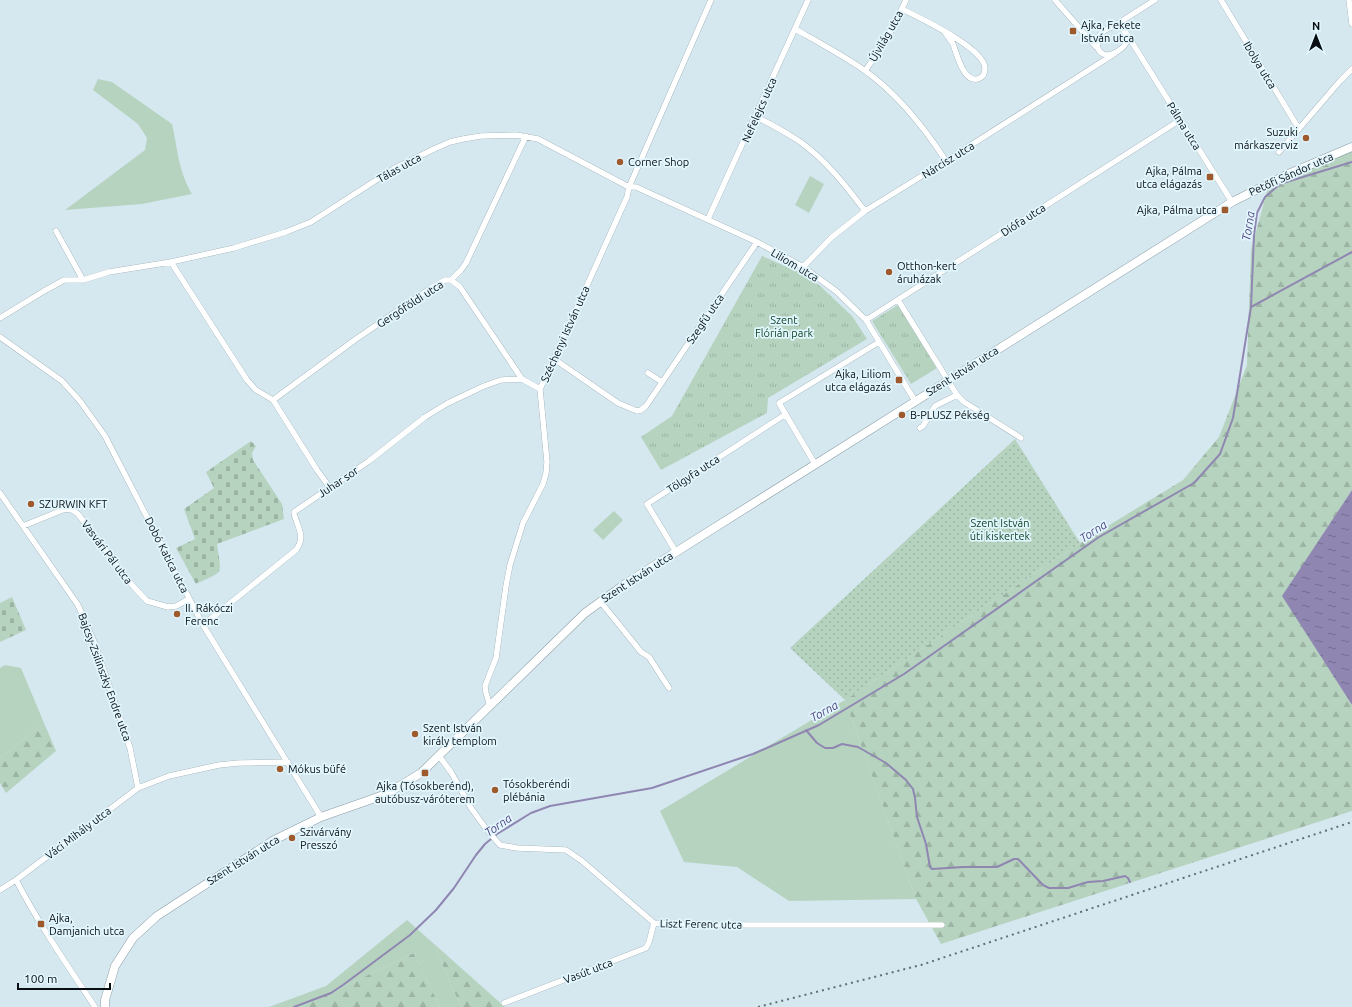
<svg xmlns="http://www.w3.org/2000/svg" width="1352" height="1007" viewBox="0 0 1352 1007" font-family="Ubuntu,sans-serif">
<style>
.grass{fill:#b6d3bf}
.forest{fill:url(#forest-firs)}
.cemetery{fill:url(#cemetery-stones)}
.park{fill:url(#park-tufts)}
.garden{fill:url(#garden-dots)}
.water{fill:url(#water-ripples)}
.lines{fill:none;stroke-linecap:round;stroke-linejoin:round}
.stream{stroke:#8f87b2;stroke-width:2}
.minor-casing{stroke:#8b9da5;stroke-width:6}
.secondary-casing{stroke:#8b9da5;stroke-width:9}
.minor{stroke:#fff;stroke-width:5.5}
.secondary{stroke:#fff;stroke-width:8}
.rail{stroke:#646f75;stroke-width:2;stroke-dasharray:2 4;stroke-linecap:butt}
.poi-dot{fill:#9e5a2c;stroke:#e2f6fe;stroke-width:1.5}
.labels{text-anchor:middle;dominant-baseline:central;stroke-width:3.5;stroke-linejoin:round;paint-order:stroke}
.poi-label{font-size:11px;fill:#080e11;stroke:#e2f6fe;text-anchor:start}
.street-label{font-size:11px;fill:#080e11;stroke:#e2f6fe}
.park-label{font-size:11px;fill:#114629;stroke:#e2f6fe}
.water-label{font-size:12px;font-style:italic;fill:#544680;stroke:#e2f6fe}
</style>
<defs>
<pattern id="forest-firs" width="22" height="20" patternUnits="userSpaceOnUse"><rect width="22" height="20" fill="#b6d3bf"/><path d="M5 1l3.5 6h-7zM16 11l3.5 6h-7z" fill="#9bb4a3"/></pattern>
<pattern id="cemetery-stones" width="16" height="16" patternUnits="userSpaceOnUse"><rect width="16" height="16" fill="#b6d3bf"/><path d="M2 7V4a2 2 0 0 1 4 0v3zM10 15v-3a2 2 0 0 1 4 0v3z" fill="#9bb4a3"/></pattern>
<pattern id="park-tufts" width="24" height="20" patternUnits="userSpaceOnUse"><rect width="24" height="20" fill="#b6d3bf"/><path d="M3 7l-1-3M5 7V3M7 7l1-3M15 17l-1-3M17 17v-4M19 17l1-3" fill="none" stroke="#9bb4a3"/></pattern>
<pattern id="garden-dots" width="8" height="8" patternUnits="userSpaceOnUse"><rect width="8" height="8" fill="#b6d3bf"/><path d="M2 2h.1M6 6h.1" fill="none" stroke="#9bb4a3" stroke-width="1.8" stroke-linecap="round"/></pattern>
<pattern id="water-ripples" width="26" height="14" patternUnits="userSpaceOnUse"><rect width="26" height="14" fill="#8f87b2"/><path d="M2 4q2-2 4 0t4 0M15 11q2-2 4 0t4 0" fill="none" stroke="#736d8f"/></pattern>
</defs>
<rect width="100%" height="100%" fill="#d5e8f0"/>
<path class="grass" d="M 98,79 L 112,82 L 172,124 C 178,150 178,170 192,194 L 142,204 L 65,210 L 145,150 L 147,138 L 138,124 L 93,90 Z
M 810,176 L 824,184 L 809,213 L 795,205 Z
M 614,511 L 623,520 L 603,540 L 593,530 Z
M 5,665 L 21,668 L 44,723 L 0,758 L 0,668 Z
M 845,700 L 916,899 L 789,901 L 737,867 L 684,862 L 660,811 Z
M 407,920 L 433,943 L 461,1007 L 440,1007 L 414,953 L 301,1007 L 269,1007 L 326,986 Z"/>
<path class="forest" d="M 1352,149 L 1352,490 L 1283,596 L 1352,705 L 1352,811 L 941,944 L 916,899 L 845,700 L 1080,543 L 1183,480 L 1219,437 L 1247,365 L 1251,250 L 1269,184 Z
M 44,723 L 56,751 L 6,793 L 0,783 L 0,758 Z
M 433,943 L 505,1007 L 461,1007 Z
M 414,953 L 440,1007 L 301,1007 Z"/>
<path class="cemetery" d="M 251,441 L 256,446 L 252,453 L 253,460 L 282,504 L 284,519 L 217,544 C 221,576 226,570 196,584 L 176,548 L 195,539 L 184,509 L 214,488 L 206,472 Z
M 12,597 L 26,630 L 0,642 L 0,603 Z"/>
<path class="park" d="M 762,256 L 803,274 L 820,286 L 852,316 L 867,339 L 768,398 L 767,413 L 661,470 L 641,437 L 672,416 Z
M 898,305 L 937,368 L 911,384 L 872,321 Z"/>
<path class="garden" d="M 1015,439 L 1080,543 L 845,700 L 790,648 Z"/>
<path class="water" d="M 1352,490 L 1352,705 L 1282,596 Z"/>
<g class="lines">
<path class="stream" d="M 1251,307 L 1352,252
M 806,730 L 817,743 L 825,748 L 833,748 L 842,744 L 858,747 L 886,763 L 906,780 L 913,789 L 915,798 L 917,817 L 926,844 L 930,867 L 932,869 L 963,867 L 997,867 L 1014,859 L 1018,859 L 1043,885 L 1049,888 L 1068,888 L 1088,882 L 1103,881 L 1125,876 L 1128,878 L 1130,882
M 294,1007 L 331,993 L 343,985 L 410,935 L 436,910 L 454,888 L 476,855 L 485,844 L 497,834 L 531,813 L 550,806 L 652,788 L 753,754 L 819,725 L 904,674 L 1099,537 L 1194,483 L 1220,454 L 1233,418 L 1251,307 L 1254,235 L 1257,213 L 1265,197 L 1280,184 L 1352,162"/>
<defs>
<path id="minor" d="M 1055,0 L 1096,47
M 1221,0 L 1299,129
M 1349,0 L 1352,24
M 902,9 C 920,18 984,48 985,68 C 985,72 984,76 980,78 C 964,86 957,54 953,44 C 951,40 947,36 944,31
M 1114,26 L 1155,0
M 1118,26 L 1122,28 L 1128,36 C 1127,44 1124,47 1118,51 C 1095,67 1086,29 1118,26 Z
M 795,29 C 818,42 842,55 864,70 C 898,94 924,127 946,161
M 1128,36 L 1232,202
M 865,71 L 886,41 L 906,0
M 756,117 C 771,124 785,132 799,141 C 826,160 846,186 865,211
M 1279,152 L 1340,81 L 1352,69
M 708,219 L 808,0
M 56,231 L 83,280
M 171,262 L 234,248 L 286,232 L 311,222 L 395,168 L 434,149 L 450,142 L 463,139 L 481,136 L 516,135 L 538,139 L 629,187 L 636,187 L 757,242 L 803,267 L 836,291 L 866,320 L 915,401
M 803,267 L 832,237 L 865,211 L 946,161 L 1114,54
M 451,280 L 461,270 L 466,263 L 526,136
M 898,300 L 957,395 L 964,402 L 1021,438
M 0,318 L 44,291 L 64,280 L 83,280 L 109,272 L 171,262 L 247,380 L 256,390 L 273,400
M 866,320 L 1180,120
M 0,337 L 62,381 L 80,401 L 105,436 L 203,625 L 321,817
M 552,360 L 557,361 L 618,403 L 637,411 L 641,410 L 646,406 L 757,242
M 648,373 L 662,382
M 920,428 L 923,426 L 935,406 L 957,395
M 815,464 L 779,403 L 879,342
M 330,488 L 317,470 L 273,400 L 356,339 L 431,288 L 445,280 L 451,280 L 460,287 L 522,379 L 540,389
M 0,493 L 78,605 L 95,644 L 130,748 L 138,788
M 23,526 L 65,509 L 72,510 L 78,514 L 133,586 L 147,601 L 168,607 L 176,606 L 189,599
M 676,552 L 647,504 L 786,414
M 600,601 L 641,652 L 649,657 L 669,688
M 203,625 L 296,550 C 307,535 296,527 294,512 L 369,461 L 425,417 L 448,403 L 484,386 L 501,380 L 522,379
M 490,706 L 486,693 L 485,686 L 496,658 L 506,586 L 510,565 L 523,523 L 543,484 L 546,473 L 547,462 L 540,389 L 627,197 L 629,187 L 711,0
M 439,756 L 451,772 L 471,808 L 487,830 L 500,845 L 517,848 L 566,850 L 582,861 L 654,923 L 748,925 L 942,925
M 16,880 C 39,924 67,965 95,1007
M 0,890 L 16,880 L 138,788 L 169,776 L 219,765 L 239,763 L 288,762
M 504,1003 L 646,948 L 649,942 L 654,923"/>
<path id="secondary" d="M 105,1007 L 105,1000 L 115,966 L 133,938 L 157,916 L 274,840 L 321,817 L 378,797 L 393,790 L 421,773 L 585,613 L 628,582 L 676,552 L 1232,202 L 1286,175 L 1352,147"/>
</defs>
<use href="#minor" class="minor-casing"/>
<use href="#secondary" class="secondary-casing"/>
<use href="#minor" class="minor"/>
<use href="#secondary" class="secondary"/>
<path class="rail" d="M 758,1007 L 921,965 L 1352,822"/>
</g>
<g class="poi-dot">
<rect x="1069" y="27" width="8" height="8" rx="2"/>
<circle cx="1306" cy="138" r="4"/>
<circle cx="620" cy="162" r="4"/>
<rect x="1206" y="173" width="8" height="8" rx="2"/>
<rect x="1221" y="206" width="8" height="8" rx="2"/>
<circle cx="889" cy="272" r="4"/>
<rect x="895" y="376" width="8" height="8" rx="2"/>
<circle cx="902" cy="415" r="4"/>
<circle cx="31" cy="504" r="4"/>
<circle cx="177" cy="614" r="4"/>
<circle cx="415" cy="734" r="4"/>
<circle cx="280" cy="769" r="4"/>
<rect x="421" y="769" width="8" height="8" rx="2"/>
<circle cx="495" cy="790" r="4"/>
<circle cx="292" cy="838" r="4"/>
<rect x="37" y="920" width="8" height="8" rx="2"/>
</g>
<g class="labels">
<g class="poi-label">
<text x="1081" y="25">Ajka, Fekete<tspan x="1081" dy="13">István utca</tspan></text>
<text x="1298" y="132" text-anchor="end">Suzuki<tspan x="1298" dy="13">márkaszerviz</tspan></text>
<text x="628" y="162">Corner Shop</text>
<text x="1202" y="171" text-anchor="end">Ajka, Pálma<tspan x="1202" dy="13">utca elágazás</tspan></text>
<text x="1217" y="210" text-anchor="end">Ajka, Pálma utca</text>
<text x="897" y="266">Otthon-kert<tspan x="897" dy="13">áruházak</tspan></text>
<text x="891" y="374" text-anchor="end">Ajka, Liliom<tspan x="891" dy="13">utca elágazás</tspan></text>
<text x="910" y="415">B-PLUSZ Pékség</text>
<text x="39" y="504">SZURWIN KFT</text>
<text x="185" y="608">II. Rákóczi<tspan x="185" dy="13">Ferenc</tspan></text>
<text x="423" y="728">Szent István<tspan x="423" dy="13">király templom</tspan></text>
<text x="288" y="769">Mókus büfé</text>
<text x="503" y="784">Tósokberéndi<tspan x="503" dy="13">plébánia</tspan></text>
<text x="425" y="786" text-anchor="middle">Ajka (Tósokberénd),<tspan x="425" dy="13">autóbusz-váróterem</tspan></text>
<text x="300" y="832">Szivárvány<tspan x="300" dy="13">Presszó</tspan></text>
<text x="49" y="918">Ajka,<tspan x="49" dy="13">Damjanich utca</tspan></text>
</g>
<g class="street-label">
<text transform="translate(886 36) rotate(-60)">Újvilág utca</text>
<text transform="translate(1260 65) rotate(59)">Ibolya utca</text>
<text transform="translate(759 110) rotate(-66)">Nefelejcs utca</text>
<text transform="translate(1184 126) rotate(58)">Pálma utca</text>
<text transform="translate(948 160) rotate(-32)">Nárcisz utca</text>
<text transform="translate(399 168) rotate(-29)">Tálas utca</text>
<text transform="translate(1291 174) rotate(-24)">Petőfi Sándor utca</text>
<text transform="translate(1023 220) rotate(-33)">Diófa utca</text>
<text transform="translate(795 265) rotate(31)">Liliom utca</text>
<text transform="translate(410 304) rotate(-33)">Gergőföldi utca</text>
<text transform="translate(705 319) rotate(-56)">Szegfű utca</text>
<text transform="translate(565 334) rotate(-66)">Széchenyi István utca</text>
<text transform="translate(962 371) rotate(-32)">Szent István utca</text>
<text transform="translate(693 474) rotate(-33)">Tölgyfa utca</text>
<text transform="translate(338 482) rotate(-34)">Juhar sor</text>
<text transform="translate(107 552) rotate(53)">Vasvári Pál utca</text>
<text transform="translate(167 555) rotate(63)">Dobó Katica utca</text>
<text transform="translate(637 577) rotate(-33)">Szent István utca</text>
<text transform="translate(105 677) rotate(70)">Bajcsy-Zsilinszky Endre utca</text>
<text transform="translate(78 833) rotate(-37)">Váci Mihály utca</text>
<text transform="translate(243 860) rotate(-32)">Szent István utca</text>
<text transform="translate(701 924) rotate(1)">Liszt Ferenc utca</text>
<text transform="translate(588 971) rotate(-21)">Vasút utca</text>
</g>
<g class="park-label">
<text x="784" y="320">Szent<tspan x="784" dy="13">Flórián park</tspan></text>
<text x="1000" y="523">Szent István<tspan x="1000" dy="13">úti kiskertek</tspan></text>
</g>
<g class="water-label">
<text transform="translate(1248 226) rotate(-81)">Torna</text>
<text transform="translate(1093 531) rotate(-33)">Torna</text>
<text transform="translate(824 711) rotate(-29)">Torna</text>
<text transform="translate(498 825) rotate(-35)">Torna</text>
</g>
</g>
<g transform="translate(1316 36)" stroke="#e2f6fe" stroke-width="3" paint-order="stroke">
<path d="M0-3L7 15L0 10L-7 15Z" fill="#080e11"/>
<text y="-6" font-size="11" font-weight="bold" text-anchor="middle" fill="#080e11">N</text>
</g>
<path d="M18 983v6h92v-6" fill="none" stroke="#080e11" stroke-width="2"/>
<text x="24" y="983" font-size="12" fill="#080e11" stroke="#e2f6fe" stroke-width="3" paint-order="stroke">100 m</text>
</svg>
